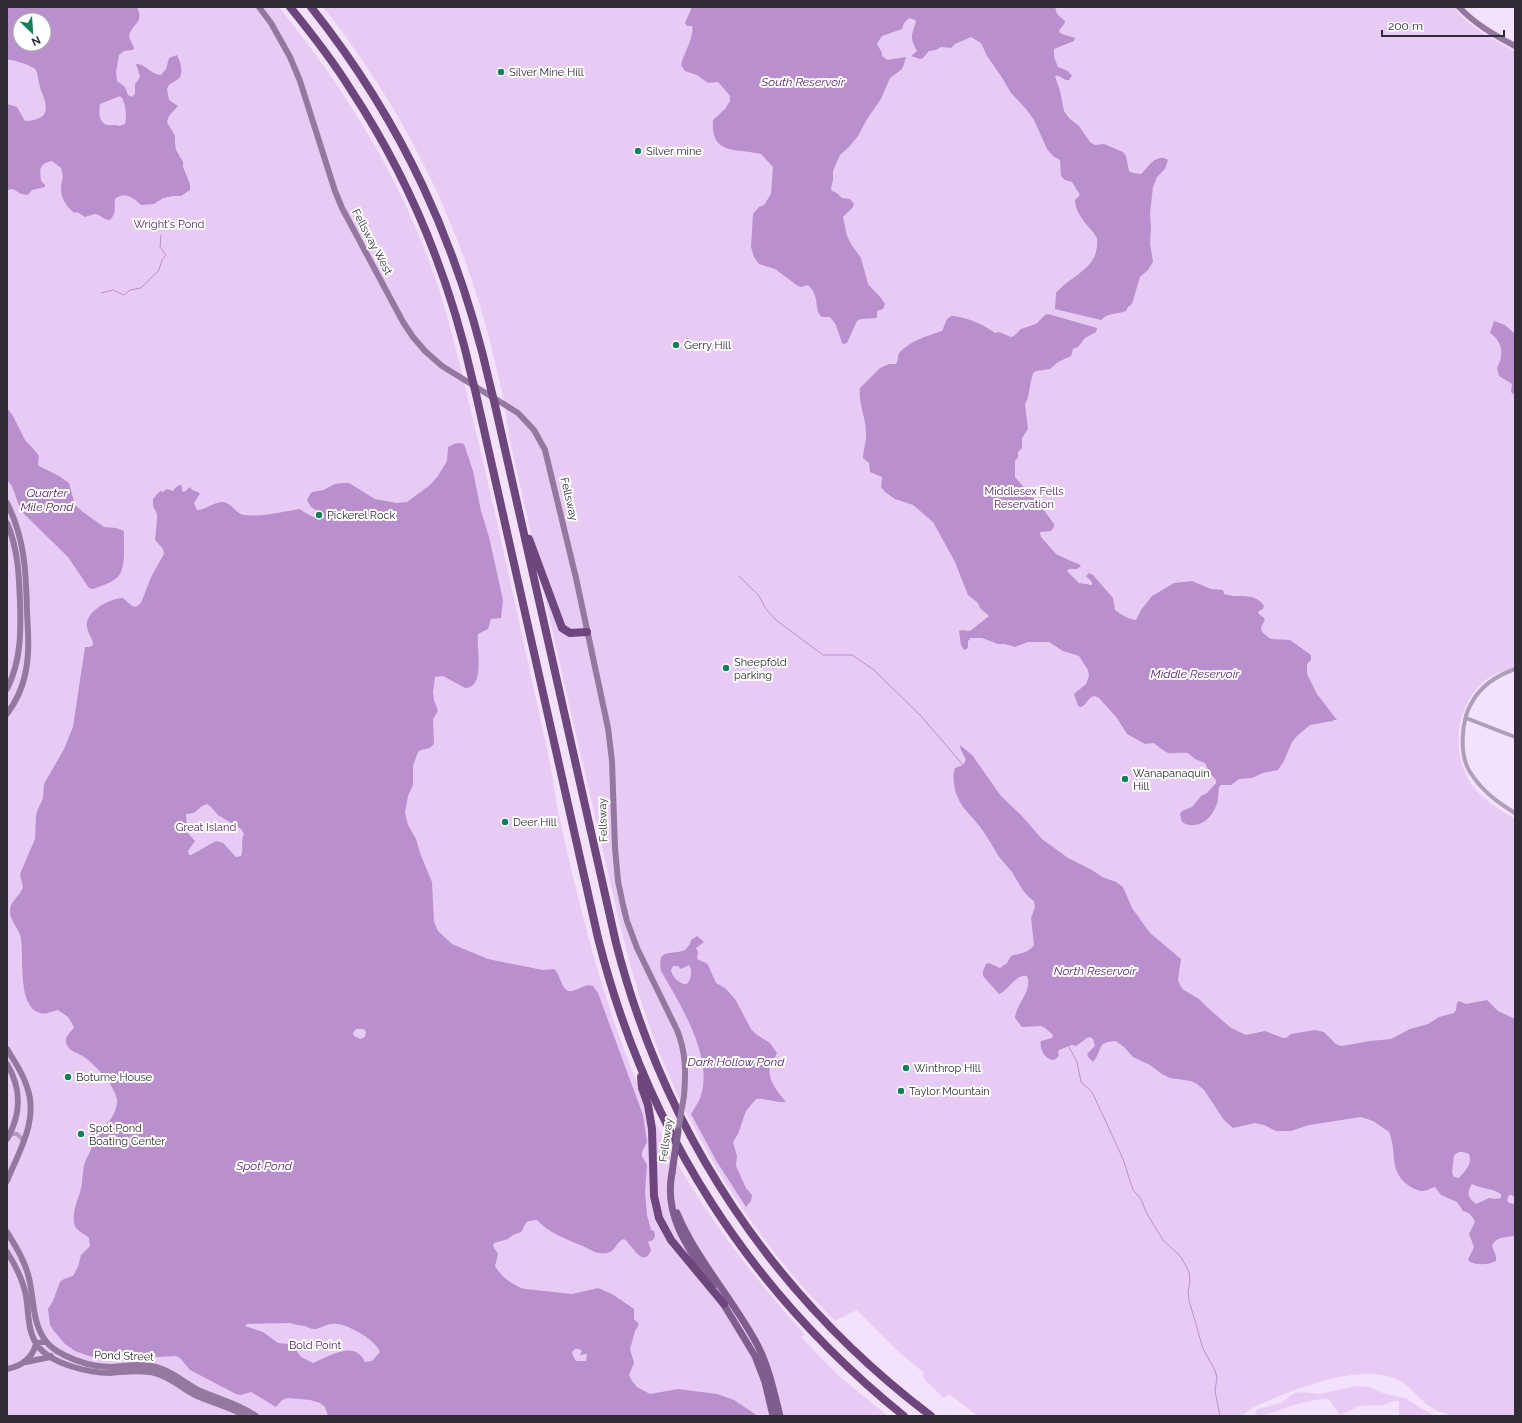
<svg xmlns="http://www.w3.org/2000/svg" width="1522" height="1423" viewBox="0 0 1522 1423" font-family="Raleway,sans-serif">
<style>
.green{fill:#e8cbf5;fill-rule:evenodd}
.water{fill:#ba8fcd;fill-rule:evenodd}
.lines{fill:none;stroke-linecap:round;stroke-linejoin:round}
.stream{stroke:#ba8fcd;stroke-width:1}
.street{stroke:#b09db9;stroke-width:4}
.secondary{stroke:#9478a0;stroke-width:6}
.primary{stroke:#7f5d8e;stroke-width:7}
.highway{stroke:#6d467e;stroke-width:8}
.secondary-bridge{stroke:#9478a0;stroke-width:6}
.primary-bridge{stroke:#7f5d8e;stroke-width:7}
.highway-bridge{stroke:#6d467e;stroke-width:8}
.poi-dot{fill:#10805d;stroke:#fff;stroke-width:1.5}
.labels{text-anchor:middle;dominant-baseline:central;stroke-width:4;stroke-linejoin:round;paint-order:stroke}
.poi-label{font-size:11px;fill:#312b35;stroke:#fff;text-anchor:start}
.park-label{font-size:11px;fill:#511c65;stroke:#fff}
.street-label{font-size:11px;fill:#312b35;stroke:#fff}
.water-label{font-size:12px;font-style:italic;fill:#5b256f;stroke:#fff}
</style>
<rect width="100%" height="100%" fill="#f4e2fc"/>
<path class="green" d="M 7,7 L 279,7 C 345,89 400,177 435,277 C 449,318 459,361 469,403 C 498,521 523,640 549,758 C 553,777 555,797 559,816 C 578,901 599,986 631,1068 C 671,1169 733,1254 805,1335 L 801,1337 L 840,1377 L 888,1416 L 7,1416 ZM 20,20 L 44,20 L 44,44 L 20,44 Z
M 323,7 L 1454,7 C 1469,28 1493,39 1515,51 L 1515,667 C 1504,670 1491,675 1482,683 C 1456,708 1451,751 1470,782 C 1480,799 1499,808 1515,819 L 1515,1416 L 1452,1416 C 1441,1413 1430,1408 1422,1400 C 1415,1394 1410,1387 1402,1382 C 1363,1359 1290,1391 1252,1408 L 1245,1414 L 1237,1416 L 978,1416 L 949,1394 L 946,1397 L 943,1397 L 925,1380 L 923,1376 L 924,1373 L 901,1354 L 857,1310 L 835,1321 C 766,1253 708,1164 669,1076 C 647,1026 632,974 619,921 C 594,810 567,699 543,588 C 533,539 521,490 510,441 C 507,426 506,412 503,397 C 494,356 484,315 470,275 C 437,177 387,88 323,7 Z
M 1356,1386 L 1369,1387 L 1385,1394 L 1405,1398 L 1434,1416 L 1399,1416 L 1399,1401 L 1394,1401 L 1383,1405 L 1359,1406 L 1341,1415 L 1339,1414 L 1329,1399 C 1315,1399 1298,1403 1285,1408 C 1274,1412 1266,1416 1255,1416 L 1256,1411 L 1258,1409 L 1281,1403 L 1294,1393 L 1304,1392 L 1319,1394 Z"/>
<path class="water" d="M 7,7 L 137,7 C 145,24 131,23 129,37 L 134,48 L 133,50 L 124,51 L 119,55 L 116,72 L 117,81 L 125,87 L 128,95 L 133,97 L 135,93 L 135,84 L 139,79 L 140,76 L 136,64 C 145,63 151,75 161,75 L 166,69 L 169,58 L 177,55 C 180,60 184,73 179,78 C 175,83 169,82 167,89 L 169,100 L 178,106 L 169,116 L 167,122 L 175,136 L 175,143 L 176,150 L 183,162 L 183,167 L 190,184 L 190,190 L 181,196 L 173,196 L 163,198 L 154,204 L 141,205 C 133,197 124,191 115,199 C 114,207 117,213 110,220 C 104,220 102,216 96,214 C 93,214 89,216 85,217 L 77,212 L 75,213 C 67,208 60,197 61,187 C 62,179 64,177 61,168 L 52,161 C 38,164 40,170 41,181 L 45,185 L 45,187 L 32,190 L 28,195 L 21,194 L 13,189 L 7,190 L 7,104 L 17,107 L 25,121 C 30,121 33,120 37,119 C 53,114 43,97 40,87 C 36,70 40,69 22,63 C 16,62 13,59 7,60 ZM 20,20 L 44,20 L 44,44 L 20,44 ZM 120,96 C 126,101 127,117 125,124 L 119,126 C 115,124 112,126 107,125 C 98,122 99,111 100,104 Z
M 692,7 L 1055,7 L 1057,14 L 1065,21 C 1065,25 1060,27 1059,32 L 1062,34 L 1075,38 L 1074,41 L 1054,49 L 1054,57 L 1058,67 L 1068,71 L 1072,76 L 1069,80 C 1063,81 1061,74 1055,76 L 1060,91 L 1064,111 L 1069,118 L 1079,126 L 1090,142 L 1095,145 L 1104,144 L 1123,152 L 1126,156 L 1129,171 L 1133,173 L 1141,174 C 1150,166 1151,158 1164,158 L 1168,160 L 1165,169 L 1157,177 L 1153,187 L 1150,213 L 1151,228 L 1150,243 L 1153,262 L 1148,270 L 1140,277 L 1132,304 L 1128,307 L 1126,311 C 1118,314 1107,313 1101,320 L 1055,309 L 1056,293 C 1072,274 1100,269 1097,238 C 1089,225 1076,217 1075,200 L 1080,195 L 1072,182 L 1065,180 L 1061,176 L 1060,160 L 1053,156 L 1047,149 L 1034,120 L 1026,109 L 1011,93 L 1001,76 L 987,56 L 981,43 L 971,37 L 955,44 L 951,48 L 941,47 L 936,50 L 929,51 L 923,58 L 920,59 L 911,56 L 917,51 C 910,38 911,36 916,22 L 915,20 L 909,18 L 904,23 L 902,29 L 882,36 L 877,44 L 882,53 L 882,56 L 887,60 L 906,57 L 903,67 L 901,70 L 890,78 L 881,99 L 867,119 L 858,136 L 849,147 L 840,155 L 833,171 L 833,180 L 831,189 L 832,191 L 837,193 L 842,198 L 850,199 L 854,204 L 853,207 L 843,217 L 847,236 L 851,244 L 861,258 L 868,284 L 881,298 L 885,304 L 883,309 L 877,311 L 877,318 L 861,319 L 857,321 L 847,343 L 844,344 L 842,343 L 836,325 L 830,317 L 822,317 C 813,310 821,297 808,285 L 801,287 L 798,286 L 775,269 L 759,264 L 754,257 L 751,247 L 753,214 L 759,207 L 764,205 L 771,194 L 773,167 L 761,154 C 737,148 710,156 713,120 L 725,109 L 730,101 L 730,96 L 720,84 L 718,82 L 708,83 L 697,75 L 685,71 L 681,65 C 683,55 695,36 692,26 L 687,26 L 685,23 Z
M 1048,314 L 1097,328 L 1096,332 L 1085,338 L 1078,347 L 1073,349 L 1071,356 L 1058,362 L 1050,369 L 1036,371 L 1033,373 L 1031,381 L 1028,397 L 1025,405 L 1028,429 L 1022,438 L 1022,448 L 1018,452 L 1018,457 L 1015,461 L 1015,477 L 1043,509 L 1054,524 L 1054,527 L 1051,531 L 1040,532 L 1041,537 L 1056,554 L 1073,562 L 1079,564 L 1081,566 L 1077,569 L 1069,569 L 1067,571 L 1079,583 L 1092,585 L 1092,582 L 1086,576 L 1089,573 L 1093,575 L 1113,598 L 1115,610 C 1121,615 1129,619 1136,620 L 1141,610 L 1152,596 L 1174,583 L 1192,581 L 1211,589 L 1223,590 L 1224,594 C 1239,599 1254,591 1264,606 L 1263,609 L 1259,611 L 1258,613 L 1265,619 L 1261,628 L 1262,632 L 1268,637 L 1271,639 L 1290,640 L 1311,655 L 1311,660 L 1307,664 L 1307,674 L 1317,694 L 1337,720 L 1333,720 L 1333,722 L 1332,721 L 1310,725 L 1297,736 L 1292,742 L 1284,761 L 1278,770 L 1263,773 L 1252,778 L 1239,779 L 1231,785 L 1221,785 L 1219,787 C 1218,793 1219,800 1216,806 C 1211,820 1196,831 1182,822 L 1180,814 L 1182,811 L 1192,807 L 1201,796 L 1207,793 L 1216,783 L 1216,780 L 1210,773 L 1205,763 L 1195,759 L 1188,753 C 1167,751 1173,759 1154,743 L 1145,744 L 1127,734 L 1117,718 L 1099,698 L 1095,696 C 1087,697 1088,704 1081,707 L 1078,706 L 1074,694 L 1086,684 L 1089,676 L 1088,670 L 1079,656 L 1063,651 L 1049,642 L 1028,642 L 1015,647 L 1005,644 L 998,644 L 982,638 L 971,638 L 968,641 L 968,648 L 964,650 L 961,645 L 959,631 L 962,630 L 970,631 L 989,616 L 980,608 L 978,603 L 968,595 L 955,562 L 933,522 L 913,505 L 895,499 L 885,492 L 881,487 L 882,477 L 870,472 L 869,463 L 863,458 C 863,449 867,441 866,432 C 866,418 858,403 860,388 L 880,368 L 889,364 L 896,364 C 899,360 897,355 900,352 C 914,339 925,337 942,331 L 947,319 L 951,316 C 964,316 985,325 995,333 L 999,332 L 1011,337 L 1014,336 L 1021,329 L 1036,324 L 1045,315 Z
M 1494,321 L 1505,325 L 1515,334 L 1515,396 L 1511,392 L 1512,384 L 1499,376 L 1497,368 C 1504,355 1503,342 1490,333 Z
M 7,408 L 13,416 L 25,440 L 37,453 L 39,456 L 38,464 L 39,466 L 59,476 L 69,483 L 75,505 L 83,512 L 104,527 L 116,528 L 124,531 C 123,545 128,572 114,580 C 108,584 100,586 93,589 L 89,588 L 68,557 L 22,512 L 18,503 L 12,486 L 7,480 Z
M 459,443 L 464,444 L 473,471 L 481,511 L 489,537 L 503,600 L 501,618 L 491,619 L 488,629 L 478,634 C 476,647 486,688 465,688 L 443,676 L 435,677 L 433,692 L 434,700 L 438,711 L 433,719 L 434,744 L 430,748 L 421,750 L 418,752 L 413,766 L 413,785 L 408,796 L 405,813 L 408,825 L 416,839 L 420,853 L 432,882 L 434,922 L 438,931 L 452,944 L 488,959 L 543,970 L 554,969 C 561,974 561,993 572,991 C 577,990 583,986 588,985 L 593,986 L 598,993 L 643,1115 L 647,1142 L 642,1152 L 642,1156 L 647,1165 L 645,1192 L 647,1215 L 651,1230 L 654,1231 L 655,1236 L 653,1240 L 648,1242 L 651,1250 C 643,1270 632,1244 624,1239 C 616,1241 616,1252 606,1253 C 596,1255 589,1248 580,1245 C 564,1238 549,1233 537,1220 C 523,1221 528,1222 521,1232 L 513,1235 L 508,1239 L 494,1243 L 493,1246 L 498,1254 L 495,1266 C 501,1277 514,1286 525,1289 L 572,1294 L 598,1288 L 612,1294 L 634,1309 L 634,1319 L 639,1324 L 635,1331 L 630,1349 L 634,1363 L 629,1375 L 632,1381 L 637,1387 L 650,1394 L 678,1389 L 717,1394 L 734,1400 L 758,1416 L 328,1416 L 325,1407 L 320,1403 L 310,1400 L 288,1398 L 282,1400 L 276,1407 L 251,1392 L 241,1395 L 236,1394 L 190,1370 L 180,1358 L 176,1356 L 157,1357 L 138,1354 L 121,1357 L 102,1358 L 89,1356 L 75,1351 L 65,1344 L 54,1331 L 50,1325 L 48,1309 L 53,1301 L 60,1282 L 64,1279 L 73,1276 L 78,1267 L 81,1255 L 90,1246 L 89,1238 C 85,1234 78,1232 75,1226 C 70,1213 80,1197 82,1184 C 82,1178 83,1172 84,1166 C 85,1160 89,1155 91,1149 C 92,1143 89,1137 93,1131 C 96,1126 101,1126 106,1124 C 112,1120 116,1110 117,1103 C 119,1090 95,1064 84,1057 C 79,1053 67,1051 66,1042 C 65,1035 72,1032 74,1027 L 68,1017 L 58,1010 C 52,1011 47,1015 40,1013 C 17,1007 24,958 21,939 C 20,929 9,920 10,911 C 10,901 20,896 23,887 L 20,874 L 35,839 L 36,815 L 38,809 L 43,798 L 44,784 L 64,749 L 73,727 L 85,647 L 90,647 L 93,645 C 93,638 88,634 87,627 C 84,612 110,598 123,598 L 132,606 L 136,607 L 141,603 L 151,577 L 164,554 L 163,549 L 155,540 L 157,520 L 157,514 L 153,506 L 153,499 L 160,491 L 163,492 L 167,489 L 173,491 L 176,487 L 180,485 L 182,486 L 182,491 L 184,492 L 190,487 L 192,490 L 198,492 L 200,494 L 194,503 L 197,510 C 206,510 213,502 223,502 C 232,503 235,513 244,515 C 263,517 281,512 300,509 C 306,514 316,520 324,518 L 324,515 L 311,507 L 307,500 L 309,496 L 312,492 L 323,490 L 335,484 L 343,483 L 349,483 L 375,499 L 397,503 L 407,502 L 430,485 L 438,476 L 447,461 L 448,447 L 454,444 ZM 207,804 L 210,806 L 218,815 L 241,829 L 244,834 C 240,842 244,849 241,856 L 236,857 L 223,843 L 216,841 L 191,855 L 189,855 L 188,851 L 195,841 L 187,832 L 186,814 L 194,813 L 202,806 ZM 356,1029 L 364,1029 L 366,1032 L 365,1037 L 360,1039 L 354,1036 L 353,1033 ZM 290,1323 C 296,1325 300,1325 305,1326 C 308,1327 311,1329 314,1329 C 321,1329 327,1322 338,1324 C 349,1325 377,1341 380,1352 L 372,1361 L 365,1362 C 354,1339 329,1357 313,1363 L 301,1357 L 293,1346 L 289,1344 L 278,1343 L 263,1332 L 245,1326 L 247,1324 ZM 575,1349 L 579,1349 L 582,1351 L 580,1355 L 587,1354 L 586,1361 L 576,1361 L 573,1356 L 572,1352 Z
M 960,745 L 972,755 L 1001,796 L 1021,815 L 1042,839 L 1068,858 L 1092,870 L 1102,877 L 1116,882 L 1123,887 L 1132,908 L 1150,933 L 1181,959 L 1178,980 L 1181,987 L 1184,990 L 1199,999 L 1208,1008 L 1231,1028 L 1246,1035 L 1265,1031 L 1283,1038 L 1286,1038 L 1291,1034 L 1315,1030 L 1324,1032 L 1336,1044 L 1341,1046 L 1348,1045 L 1370,1041 L 1391,1039 L 1410,1029 L 1428,1024 L 1439,1017 L 1454,1013 L 1456,1010 L 1457,1003 L 1459,1001 L 1466,1004 L 1487,1000 L 1498,1011 L 1515,1019 L 1515,1199 L 1512,1195 L 1509,1195 L 1507,1200 L 1509,1203 L 1515,1204 L 1515,1236 C 1506,1237 1495,1237 1492,1246 L 1496,1256 L 1496,1261 C 1489,1265 1474,1266 1468,1260 L 1474,1247 L 1469,1234 L 1475,1222 C 1473,1217 1469,1212 1463,1211 L 1457,1202 L 1441,1195 L 1435,1187 C 1430,1188 1427,1191 1423,1191 C 1419,1191 1414,1189 1411,1187 C 1387,1172 1398,1153 1389,1132 L 1373,1121 L 1361,1117 L 1309,1125 L 1291,1131 L 1276,1131 L 1264,1125 L 1255,1123 L 1233,1128 L 1224,1120 L 1204,1090 L 1197,1084 L 1191,1081 L 1170,1078 L 1162,1074 L 1150,1065 L 1133,1057 L 1124,1047 L 1116,1041 C 1095,1042 1104,1049 1093,1062 L 1089,1058 L 1087,1054 L 1095,1046 L 1093,1039 L 1090,1037 L 1087,1038 L 1076,1046 L 1072,1045 L 1059,1050 L 1058,1052 L 1059,1056 L 1054,1060 C 1045,1060 1039,1049 1041,1041 L 1052,1038 L 1053,1035 L 1045,1028 L 1041,1026 L 1022,1027 L 1015,1018 C 1016,1004 1033,991 1027,976 C 1015,974 1009,990 999,994 L 983,976 L 983,971 L 986,964 L 989,963 L 1000,968 L 1007,963 L 1011,956 C 1020,954 1029,952 1034,945 L 1031,918 L 1035,907 L 1034,901 C 1023,894 1019,883 1012,872 C 1008,867 1004,863 1000,858 C 993,848 988,837 980,827 C 973,817 963,810 958,798 C 954,790 952,776 955,768 L 963,765 L 966,760 L 961,750 ZM 1459,1152 L 1463,1152 L 1469,1154 C 1473,1164 1465,1171 1459,1178 L 1454,1177 L 1452,1173 L 1454,1155 ZM 1472,1184 C 1481,1189 1492,1188 1501,1194 L 1501,1198 L 1496,1199 L 1489,1198 L 1476,1204 C 1468,1198 1466,1193 1472,1184 Z
M 697,936 L 704,942 L 696,948 L 698,952 L 697,959 L 706,963 L 708,965 L 716,983 L 725,988 L 735,999 L 751,1029 L 757,1035 L 770,1043 L 777,1053 C 775,1058 771,1062 770,1067 C 767,1080 778,1092 786,1102 C 775,1103 766,1098 756,1099 L 746,1111 L 738,1134 L 733,1142 L 737,1156 L 736,1166 L 746,1188 L 752,1195 L 751,1201 L 746,1207 L 717,1162 L 691,1114 C 694,1109 698,1103 700,1098 C 715,1059 680,1004 661,971 C 657,947 670,956 685,950 L 690,944 L 691,940 ZM 689,965 C 693,971 691,979 687,984 C 680,985 672,977 671,970 L 673,966 L 678,966 L 681,969 Z"/>
<g class="lines">
<path class="stream" d="M 101,293 L 113,290 L 124,295 L 130,290 L 141,288 L 159,270 L 162,260 L 166,255 L 160,247 L 161,235
M 739,576 L 759,596 L 766,609 L 776,620 L 823,655 L 852,655 L 874,670 L 921,716 L 963,765
M 1069,1047 L 1077,1062 L 1081,1082 L 1092,1092 L 1100,1109 L 1123,1159 L 1133,1190 L 1141,1199 L 1146,1212 L 1163,1240 L 1181,1257 L 1189,1272 L 1190,1282 L 1188,1291 L 1189,1300 L 1203,1349 L 1214,1368 L 1217,1377 L 1215,1391 L 1220,1416"/>
<path class="street" d="M 1515,669 C 1498,675 1481,686 1472,702 C 1461,720 1459,755 1470,772 C 1482,791 1497,802 1515,813
M 1466,718 L 1515,737
M 9,1137 L 12,1134 L 17,1134 L 24,1141"/>
<path class="secondary" d="M 259,7 L 271,23 L 290,57 L 300,81 L 335,191 L 342,208 L 403,322 L 413,337 L 425,351 L 442,366 L 518,413 L 534,430 L 545,450 L 576,578 L 608,728 L 612,761 L 615,848 L 618,881 L 623,905 L 627,921 L 637,948 L 677,1030 C 686,1052 686,1072 684,1096
M 1459,7 C 1475,24 1494,35 1515,46
M 7,503 C 25,539 26,572 27,611 C 28,632 30,654 25,675 C 22,689 15,703 7,714
M 7,523 C 18,549 19,574 20,602 C 21,633 21,661 7,689
M 7,1049 C 14,1061 23,1073 27,1087 C 39,1120 19,1151 7,1181
M 7,1064 C 22,1089 21,1115 7,1139
M 7,1232 C 16,1247 25,1261 29,1278 C 34,1299 32,1322 45,1340 C 49,1346 56,1351 64,1355 C 78,1362 94,1367 110,1367 C 125,1366 140,1363 156,1367 C 172,1371 183,1382 198,1390 C 218,1399 238,1403 256,1416
M 7,1252 C 16,1266 23,1280 26,1296 C 29,1313 27,1332 38,1346 C 51,1364 89,1373 110,1373 C 125,1372 140,1369 155,1373 C 171,1377 181,1388 195,1395 C 212,1403 229,1406 245,1416
M 26,1362 L 50,1357 L 51,1356
M 7,1369 C 22,1366 32,1359 36,1344 L 42,1342 L 46,1342"/>
<path class="primary" d="M 672,1173 C 663,1217 691,1252 713,1286
M 677,1213 C 697,1261 734,1300 758,1346 C 769,1368 774,1392 780,1416
M 721,1300 L 755,1356 L 765,1382 L 773,1416"/>
<path class="highway" d="M 290,7 C 312,34 333,61 351,90 C 409,178 449,276 472,378
M 311,7 C 403,123 459,245 491,389
M 476,394 L 598,938 C 646,1130 750,1292 904,1416
M 495,405 L 616,943 C 665,1135 774,1297 931,1416
M 529,539 L 562,628 L 570,633 L 587,632
M 641,1077 L 642,1088 L 648,1105 L 652,1129 L 654,1196 L 659,1218 L 671,1240 L 724,1304"/>
<path class="secondary-bridge" d="M 678,1131 L 684,1096"/>
<path class="primary-bridge" d="M 672,1173 L 678,1131"/>
<path class="highway-bridge" d="M 472,378 L 476,394
M 491,389 L 495,405"/>
</g>
<g class="poi-dot">
<circle cx="501" cy="72" r="4"/>
<circle cx="638" cy="151" r="4"/>
<circle cx="676" cy="345" r="4"/>
<circle cx="319" cy="515" r="4"/>
<circle cx="726" cy="668" r="4"/>
<circle cx="1125" cy="779" r="4"/>
<circle cx="505" cy="822" r="4"/>
<circle cx="906" cy="1068" r="4"/>
<circle cx="68" cy="1077" r="4"/>
<circle cx="901" cy="1091" r="4"/>
<circle cx="81" cy="1134" r="4"/>
</g>
<g class="labels">
<g class="poi-label">
<text x="509" y="72">Silver Mine Hill</text>
<text x="646" y="151">Silver mine</text>
<text x="684" y="345">Gerry Hill</text>
<text x="327" y="515">Pickerel Rock</text>
<text x="734" y="662">Sheepfold<tspan x="734" dy="13">parking</tspan></text>
<text x="1133" y="773">Wanapanaquin<tspan x="1133" dy="13">Hill</tspan></text>
<text x="513" y="822">Deer Hill</text>
<text x="914" y="1068">Winthrop Hill</text>
<text x="76" y="1077">Botume House</text>
<text x="909" y="1091">Taylor Mountain</text>
<text x="89" y="1128">Spot Pond<tspan x="89" dy="13">Boating Center</tspan></text>
</g>
<g class="park-label">
<text x="169" y="224">Wright's Pond</text>
<text x="1024" y="491">Middlesex Fells<tspan x="1024" dy="13">Reservation</tspan></text>
<text x="206" y="827">Great Island</text>
<text x="315" y="1345">Bold Point</text>
</g>
<g class="street-label">
<text transform="translate(372 242) rotate(62)">Fellsway West</text>
<text transform="translate(569 499) rotate(77)">Fellsway</text>
<text transform="translate(603 820) rotate(-92)">Fellsway</text>
<text transform="translate(666 1140) rotate(-82)">Fellsway</text>
<text transform="translate(124 1356) rotate(2)">Pond Street</text>
</g>
<g class="water-label">
<text x="803" y="82">South Reservoir</text>
<text x="47" y="493">Quarter<tspan x="47" dy="14">Mile Pond</tspan></text>
<text x="1195" y="674">Middle Reservoir</text>
<text x="1095" y="971">North Reservoir</text>
<text x="736" y="1062">Dark Hollow Pond</text>
<text x="264" y="1166">Spot Pond</text>
</g>
</g>
<rect width="1522" height="1423" fill="none" stroke="#312b35" stroke-width="16"/>
<g transform="translate(32 32) rotate(155)"><circle r="19" fill="#ffffff" stroke="#adaaae"/>
<path d="M0-3L7 15L0 10L-7 15Z" fill="#10805d"/>
<text y="-6" font-size="11" font-weight="bold" text-anchor="middle" fill="#312b35">N</text>
</g>
<path d="M1382 30v6h122v-6" fill="none" stroke="#312b35" stroke-width="2"/>
<text x="1388" y="30" font-size="12" fill="#312b35" stroke="#ffffff" stroke-width="3" paint-order="stroke">200 m</text>
</svg>
